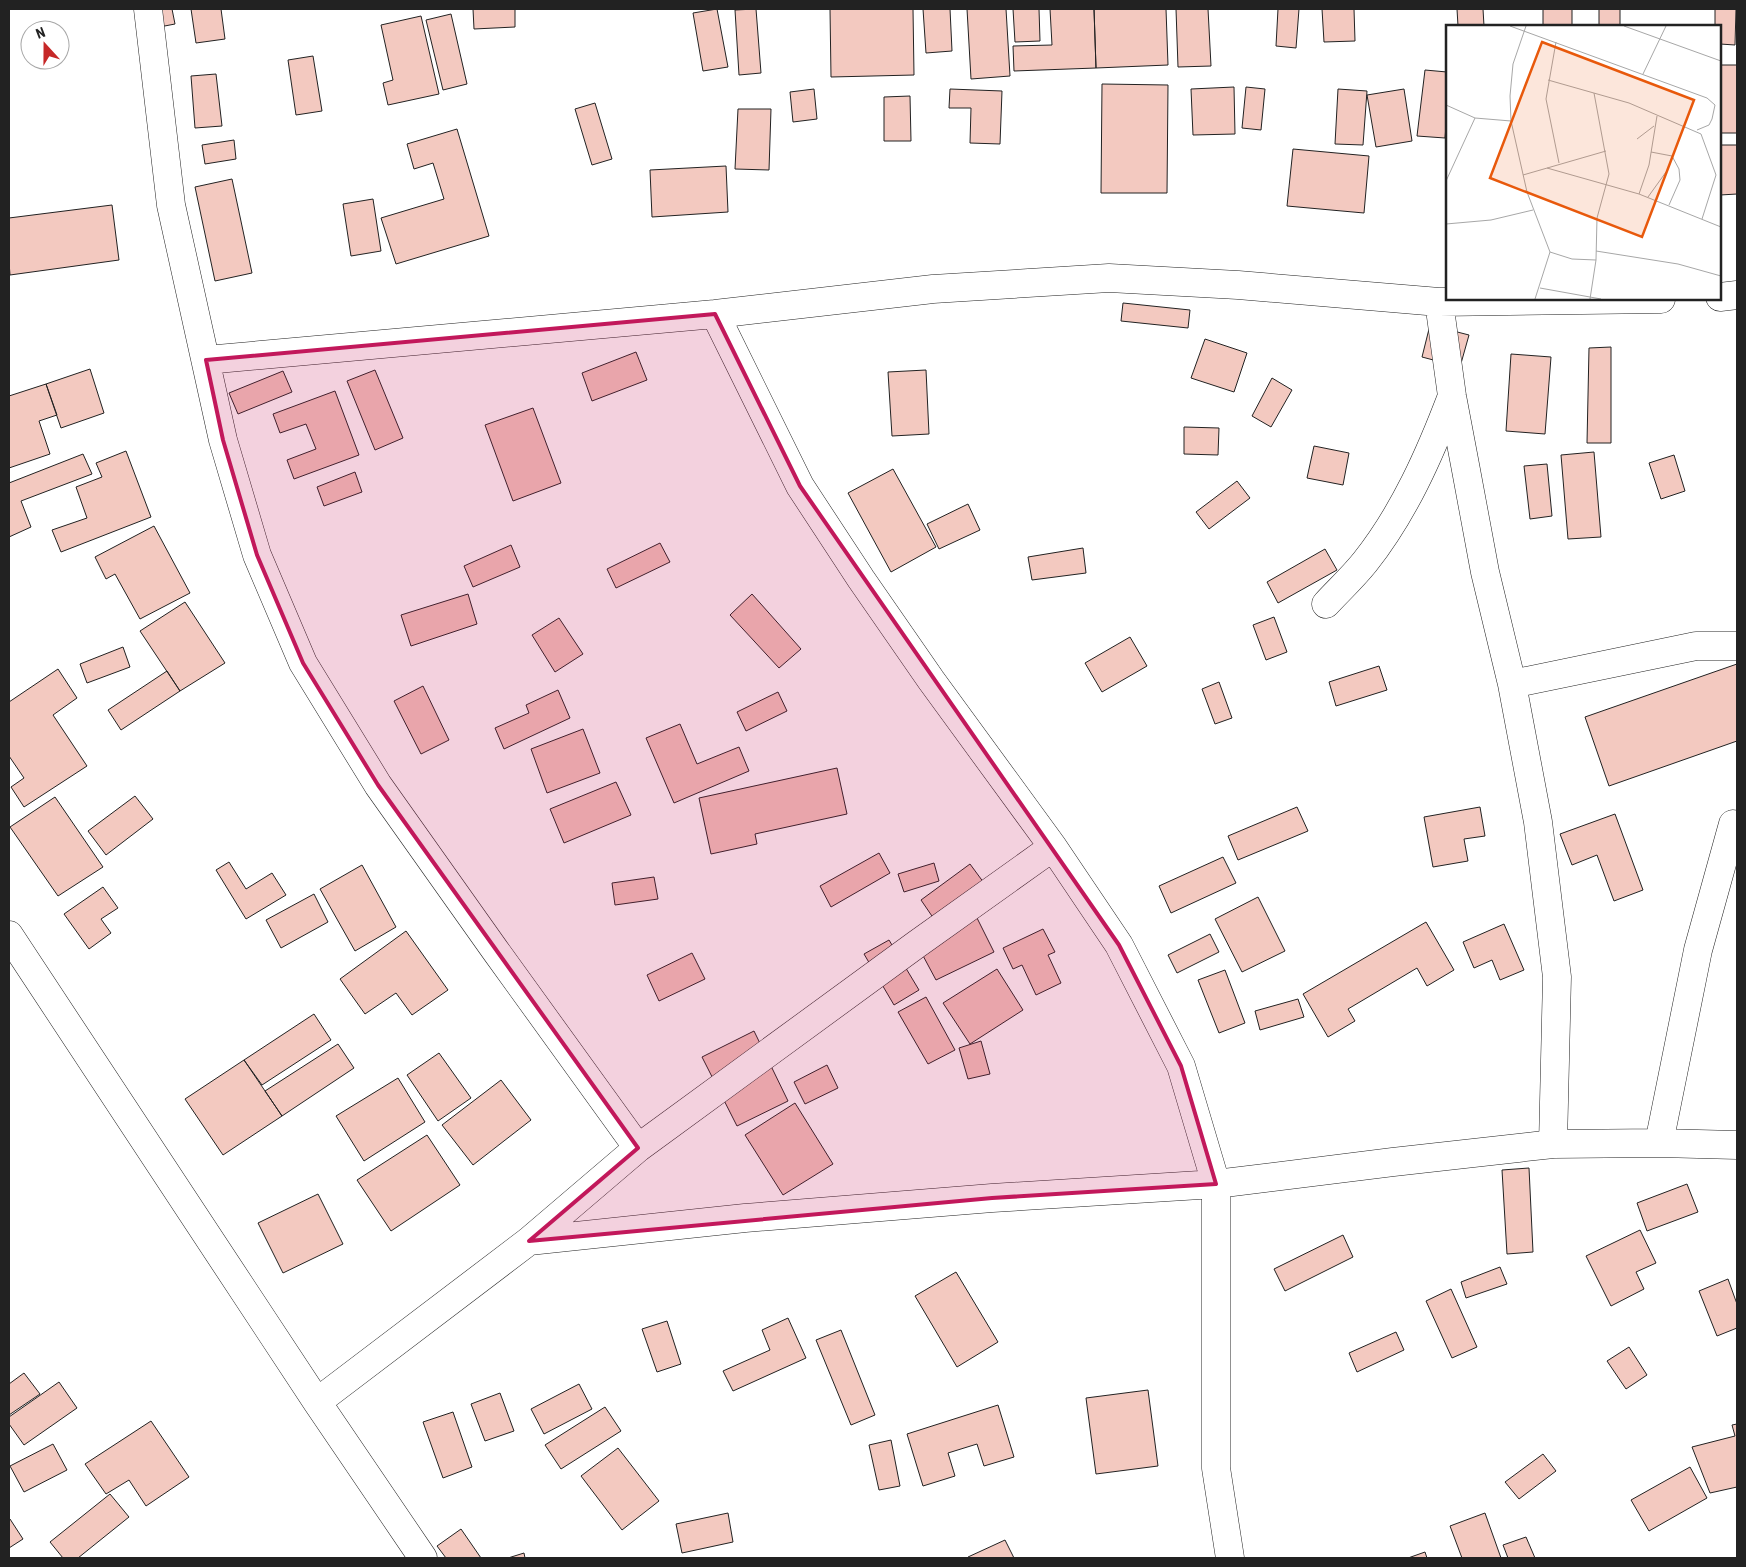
<svg xmlns="http://www.w3.org/2000/svg" width="1746" height="1567" viewBox="0 0 1746 1567" font-family="'Roboto Condensed',sans-serif">
<style>
.building{fill:#f3c9c0;stroke:#222}
.lines{fill:none;stroke-linecap:round;stroke-linejoin:round}
.minor-casing{stroke:#222;stroke-width:29}
.minor{stroke:#fff;stroke-width:28}
.marked{fill:#c2185b;fill-opacity:0.2;stroke:#c2185b;stroke-width:4;stroke-linejoin:round}
.inset-road{fill:none;stroke:#a7a7a7;stroke-width:1}
.view{fill:#e8590c;fill-opacity:0.15;stroke:#e8590c;stroke-width:2.5}
.inset-edge{fill:none;stroke:#222;stroke-width:2.5}
</style>
<rect width="100%" height="100%" fill="#fff"/>
<path class="building" d="M 145,9 L 172,9 L 175,24 L 149,29 Z
M 191,9 L 221,9 L 225,39 L 196,43 Z
M 473,9 L 515,9 L 515,27 L 474,29 Z
M 717,9 L 728,67 L 703,71 L 693,13 Z
M 756,9 L 761,73 L 739,75 L 735,10 Z
M 830,9 L 913,9 L 914,75 L 831,77 Z
M 923,9 L 950,9 L 952,51 L 926,53 Z
M 967,9 L 1006,9 L 1010,76 L 971,79 Z
M 1013,9 L 1039,9 L 1040,41 L 1015,42 Z
M 1050,9 L 1094,9 L 1096,68 L 1014,71 L 1013,46 L 1052,45 Z
M 1094,9 L 1166,9 L 1168,65 L 1096,68 Z
M 1176,9 L 1208,9 L 1211,66 L 1178,67 Z
M 1278,9 L 1299,9 L 1296,48 L 1276,46 Z
M 1322,9 L 1354,9 L 1355,41 L 1324,42 Z
M 1457,9 L 1483,9 L 1484,26 L 1458,26 Z
M 1543,9 L 1572,9 L 1572,26 L 1543,26 Z
M 1599,9 L 1620,9 L 1620,26 L 1599,26 Z
M 1715,9 L 1736,9 L 1735,45 L 1720,44 L 1720,26 L 1715,26 Z
M 451,14 L 467,84 L 443,90 L 426,20 Z
M 421,16 L 439,94 L 388,105 L 383,83 L 393,80 L 381,25 Z
M 313,56 L 322,111 L 296,115 L 288,60 Z
M 1720,65 L 1737,65 L 1737,133 L 1720,133 Z
M 1425,70 L 1447,72 L 1447,114 L 1445,138 L 1417,136 Z
M 216,74 L 222,126 L 195,128 L 191,76 Z
M 1102,84 L 1168,85 L 1167,193 L 1101,193 Z
M 1234,87 L 1235,134 L 1193,135 L 1191,89 Z
M 1246,87 L 1265,89 L 1261,130 L 1242,128 Z
M 814,89 L 817,119 L 793,122 L 790,92 Z
M 950,89 L 1002,91 L 1000,144 L 970,143 L 971,108 L 949,108 Z
M 1338,89 L 1367,91 L 1363,145 L 1335,144 Z
M 1404,89 L 1412,141 L 1376,147 L 1367,95 Z
M 910,96 L 911,141 L 884,141 L 884,97 Z
M 595,103 L 612,159 L 592,165 L 575,109 Z
M 738,109 L 771,109 L 769,170 L 735,169 Z
M 457,129 L 489,236 L 396,264 L 381,218 L 444,199 L 433,163 L 414,169 L 407,144 Z
M 234,140 L 236,159 L 205,164 L 202,145 Z
M 1720,145 L 1737,145 L 1737,194 L 1720,195 Z
M 1293,149 L 1369,156 L 1364,213 L 1287,206 Z
M 726,166 L 728,212 L 652,217 L 650,170 Z
M 232,179 L 252,273 L 215,281 L 195,187 Z
M 373,199 L 381,251 L 351,256 L 343,204 Z
M 112,205 L 119,260 L 10,275 L 9,262 L 9,218 Z
M 1123,303 L 1190,310 L 1188,328 L 1121,321 Z
M 1430,325 L 1469,335 L 1460,367 L 1422,357 Z
M 1205,339 L 1247,353 L 1234,392 L 1191,378 Z
M 1611,347 L 1611,443 L 1587,443 L 1589,348 Z
M 636,352 L 647,380 L 592,401 L 582,373 Z
M 1511,354 L 1551,357 L 1545,434 L 1506,431 Z
M 90,369 L 104,413 L 61,428 L 46,384 Z
M 375,370 L 403,438 L 375,450 L 347,381 Z
M 926,370 L 929,434 L 892,436 L 888,372 Z
M 283,371 L 292,392 L 238,414 L 229,393 Z
M 1272,378 L 1292,390 L 1271,427 L 1252,416 Z
M 46,384 L 57,415 L 39,421 L 50,454 L 9,468 L 9,396 Z
M 335,391 L 359,455 L 294,479 L 287,460 L 316,449 L 306,424 L 280,433 L 273,414 Z
M 533,408 L 561,483 L 513,501 L 485,425 Z
M 1184,427 L 1219,428 L 1218,455 L 1184,454 Z
M 1314,446 L 1349,453 L 1343,485 L 1307,478 Z
M 126,451 L 151,517 L 61,552 L 52,530 L 87,518 L 76,487 L 102,477 L 96,463 Z
M 1594,452 L 1601,537 L 1568,539 L 1561,455 Z
M 83,454 L 92,474 L 21,501 L 31,527 L 9,537 L 9,483 Z
M 1674,455 L 1685,491 L 1661,499 L 1649,463 Z
M 1547,464 L 1552,516 L 1530,519 L 1524,466 Z
M 893,469 L 936,547 L 891,572 L 848,493 Z
M 355,472 L 362,492 L 324,506 L 317,487 Z
M 1237,481 L 1250,498 L 1209,529 L 1196,512 Z
M 968,504 L 980,530 L 939,549 L 927,524 Z
M 154,526 L 190,593 L 140,619 L 115,574 L 106,579 L 95,557 Z
M 660,543 L 670,562 L 616,588 L 607,569 Z
M 511,545 L 520,567 L 473,587 L 464,566 Z
M 1083,548 L 1086,573 L 1032,580 L 1028,557 Z
M 1325,549 L 1337,570 L 1278,603 L 1267,582 Z
M 468,594 L 477,624 L 411,646 L 401,615 Z
M 752,594 L 801,649 L 779,668 L 730,615 Z
M 185,602 L 225,663 L 180,691 L 140,631 Z
M 1274,617 L 1287,652 L 1266,660 L 1253,625 Z
M 559,618 L 583,654 L 555,672 L 532,635 Z
M 1130,637 L 1147,666 L 1102,692 L 1085,663 Z
M 123,647 L 130,667 L 87,683 L 80,664 Z
M 1737,664 L 1737,741 L 1609,786 L 1585,717 Z
M 1379,666 L 1387,690 L 1336,706 L 1329,682 Z
M 58,669 L 77,698 L 53,715 L 87,766 L 24,807 L 11,787 L 24,778 L 9,756 L 9,702 Z
M 167,671 L 180,691 L 121,730 L 108,710 Z
M 1219,682 L 1232,718 L 1215,724 L 1202,689 Z
M 423,686 L 449,740 L 421,754 L 394,701 Z
M 558,690 L 570,718 L 504,749 L 495,728 L 529,713 L 526,705 Z
M 778,692 L 787,711 L 746,731 L 737,712 Z
M 680,724 L 697,764 L 739,747 L 749,771 L 674,803 L 646,738 Z
M 583,729 L 600,773 L 547,793 L 531,749 Z
M 837,768 L 847,814 L 755,834 L 757,844 L 711,854 L 699,798 Z
M 616,782 L 631,815 L 564,843 L 550,809 Z
M 135,796 L 153,819 L 106,855 L 88,831 Z
M 55,797 L 103,867 L 58,896 L 10,827 Z
M 1297,807 L 1308,831 L 1238,860 L 1228,836 Z
M 1480,807 L 1485,836 L 1464,839 L 1468,861 L 1433,867 L 1424,817 Z
M 1615,814 L 1643,890 L 1614,901 L 1597,855 L 1572,865 L 1560,834 Z
M 879,853 L 890,873 L 831,907 L 820,886 Z
M 1223,857 L 1236,883 L 1171,913 L 1159,886 Z
M 229,862 L 246,889 L 272,873 L 286,895 L 246,919 L 216,870 Z
M 934,863 L 939,881 L 904,892 L 898,874 Z
M 970,864 L 984,883 L 934,919 L 921,900 Z
M 362,865 L 396,927 L 355,951 L 320,889 Z
M 654,877 L 658,899 L 615,905 L 612,883 Z
M 103,887 L 118,908 L 101,919 L 111,933 L 89,949 L 64,914 Z
M 314,894 L 328,922 L 281,948 L 266,920 Z
M 1258,897 L 1285,951 L 1242,972 L 1215,919 Z
M 972,908 L 994,952 L 936,980 L 913,937 Z
M 1426,922 L 1454,970 L 1427,986 L 1417,968 L 1348,1009 L 1355,1021 L 1328,1037 L 1303,994 Z
M 1504,924 L 1524,970 L 1500,980 L 1492,960 L 1474,968 L 1463,942 Z
M 1043,929 L 1055,952 L 1048,955 L 1061,983 L 1036,995 L 1022,965 L 1013,969 L 1003,948 Z
M 406,931 L 448,990 L 412,1015 L 396,993 L 365,1014 L 340,979 Z
M 1210,934 L 1219,952 L 1177,973 L 1168,955 Z
M 889,940 L 919,990 L 894,1005 L 864,954 Z
M 692,953 L 705,979 L 659,1001 L 647,975 Z
M 997,969 L 1023,1010 L 970,1044 L 943,1003 Z
M 1225,970 L 1245,1023 L 1219,1033 L 1198,980 Z
M 926,997 L 955,1050 L 928,1064 L 898,1012 Z
M 1298,999 L 1304,1017 L 1260,1030 L 1255,1011 Z
M 314,1014 L 331,1040 L 262,1085 L 244,1060 Z
M 754,1031 L 788,1101 L 737,1126 L 702,1057 Z
M 981,1041 L 990,1074 L 968,1079 L 959,1048 Z
M 338,1044 L 354,1068 L 282,1116 L 265,1091 Z
M 439,1053 L 471,1098 L 438,1121 L 407,1075 Z
M 244,1060 L 282,1116 L 223,1155 L 185,1099 Z
M 827,1065 L 838,1088 L 805,1104 L 794,1082 Z
M 398,1078 L 425,1122 L 364,1161 L 336,1116 Z
M 501,1080 L 531,1120 L 473,1165 L 442,1125 Z
M 795,1103 L 833,1164 L 783,1195 L 745,1135 Z
M 427,1135 L 460,1185 L 391,1231 L 357,1180 Z
M 1529,1168 L 1533,1252 L 1507,1254 L 1502,1170 Z
M 1687,1184 L 1698,1212 L 1647,1231 L 1637,1203 Z
M 318,1194 L 343,1244 L 283,1273 L 258,1223 Z
M 1640,1230 L 1656,1263 L 1636,1272 L 1644,1289 L 1611,1306 L 1586,1256 Z
M 1343,1235 L 1353,1257 L 1285,1291 L 1274,1269 Z
M 1500,1267 L 1507,1284 L 1466,1298 L 1461,1282 Z
M 956,1272 L 998,1342 L 957,1367 L 915,1296 Z
M 1728,1279 L 1737,1304 L 1737,1328 L 1717,1336 L 1699,1291 Z
M 1451,1289 L 1477,1347 L 1452,1358 L 1426,1301 Z
M 788,1318 L 806,1358 L 733,1391 L 723,1371 L 770,1350 L 762,1330 Z
M 667,1321 L 681,1364 L 657,1372 L 642,1329 Z
M 841,1330 L 875,1415 L 851,1425 L 816,1340 Z
M 1396,1332 L 1404,1350 L 1357,1372 L 1349,1353 Z
M 1629,1347 L 1647,1375 L 1626,1389 L 1607,1361 Z
M 24,1373 L 40,1394 L 9,1415 L 9,1384 Z
M 59,1382 L 77,1408 L 24,1445 L 9,1424 L 9,1417 Z
M 579,1384 L 592,1409 L 544,1434 L 531,1409 Z
M 1148,1390 L 1158,1466 L 1096,1474 L 1086,1398 Z
M 500,1393 L 514,1431 L 485,1441 L 471,1404 Z
M 998,1405 L 1014,1457 L 984,1466 L 977,1444 L 948,1453 L 955,1476 L 923,1486 L 907,1434 Z
M 605,1407 L 621,1431 L 561,1469 L 545,1445 Z
M 453,1412 L 472,1467 L 443,1478 L 423,1422 Z
M 151,1421 L 189,1477 L 146,1506 L 129,1480 L 106,1494 L 85,1464 Z
M 1737,1424 L 1737,1487 L 1710,1493 L 1692,1447 L 1735,1436 L 1732,1425 Z
M 891,1440 L 900,1486 L 879,1490 L 869,1445 Z
M 53,1444 L 67,1470 L 24,1492 L 10,1466 Z
M 618,1448 L 659,1501 L 622,1530 L 581,1476 Z
M 1543,1454 L 1556,1471 L 1519,1499 L 1505,1482 Z
M 1690,1467 L 1707,1498 L 1649,1531 L 1631,1500 Z
M 110,1494 L 129,1517 L 78,1558 L 63,1558 L 50,1542 Z
M 728,1513 L 733,1542 L 682,1553 L 676,1524 Z
M 1485,1513 L 1501,1558 L 1462,1558 L 1450,1526 Z
M 10,1519 L 23,1539 L 9,1548 L 9,1520 Z
M 461,1529 L 481,1558 L 446,1558 L 437,1546 Z
M 1526,1537 L 1535,1558 L 1508,1558 L 1503,1545 Z
M 1005,1540 L 1014,1558 L 969,1558 L 968,1557 Z
M 1425,1552 L 1427,1558 L 1408,1558 Z
M 524,1553 L 525,1558 L 508,1558 Z"/>
<g class="lines">
<defs>
<path id="minor" d="M 148,9 L 171,205 L 223,440 L 257,555 L 303,663 L 378,785 L 495,950 L 638,1148
M 1720,297 L 1737,295
M 1439,302 L 1452,396 L 1466,470 L 1485,572 L 1512,684 L 1538,822 L 1557,977 L 1553,1144
M 715,314 L 800,486 L 861,579 L 931,680 L 1053,847 L 1119,945 L 1181,1066 L 1216,1184 L 1216,1468 L 1230,1558
M 206,360 L 715,314 L 933,289 L 1109,278 L 1238,285 L 1439,302 L 1661,299
M 1326,604 C 1339,590 1353,577 1365,562 C 1404,513 1430,454 1452,396
M 1512,684 L 1696,646 L 1737,646
M 9,935 L 317,1402 L 423,1558
M 1659,1143 L 1698,950 L 1733,824
M 529,1241 L 745,1218 L 992,1198 L 1216,1184 L 1393,1162 L 1553,1144 L 1659,1143 L 1737,1145
M 317,1402 L 529,1241 L 638,1148 L 917,944 L 1053,847"/>
</defs>
<use href="#minor" class="minor-casing"/>
<use href="#minor" class="minor"/>
</g>
<path class="marked" d="M 715,314 L 800,486 L 1119,945 L 1181,1066 L 1216,1184 L 992,1198 L 529,1241 L 638,1148 L 378,785 L 303,663 L 257,555 L 223,440 L 206,360 Z"/>
<g transform="translate(1446 25)">
<rect width="275" height="275" fill="#fff"/>
<path class="inset-road" d="M 64,1 L 261,73 L 269,80 L 266,94 L 263,100 L 251,105M 80,1 L 67,39 L 64,71 L 65,96 L 81,167 L 104,227 L 126,234 L 150,235M 178,1 L 275,36M 110,17 L 100,74 L 113,138M 197,49 L 220,1M 102,55 L 183,78 L 255,109 L 270,150 L 256,194M 0,80 L 29,93 L 65,96M 191,114 L 208,101M 205,127 L 226,131 L 233,144 L 234,155 L 223,180M 101,143 L 193,169 L 275,202M 77,150 L 160,126M 0,156 L 29,93M 193,169 L 203,140 L 211,91M 202,172 L 220,147M 0,199 L 45,195 L 87,185M 150,226 L 232,239 L 275,251M 94,263 L 155,274M 89,274 L 104,227M 144,274 L 150,235 L 151,193 L 163,149 L 148,68"/>
<path class="view" d="M 96,17 L 248,75 L 196,212 L 44,153 Z"/>
<rect width="275" height="275" class="inset-edge"/>
</g>
<rect width="1746" height="1567" fill="none" stroke="#222222" stroke-width="20"/>
<g transform="translate(45 45) rotate(339)"><circle r="24" fill="#ffffff" stroke="#a7a7a7"/>
<path d="M0-4L9 19L0 12L-9 19Z" fill="#c62828"/>
<text y="-8" font-size="14" font-weight="bold" text-anchor="middle" fill="#222222">N</text>
</g>
</svg>
